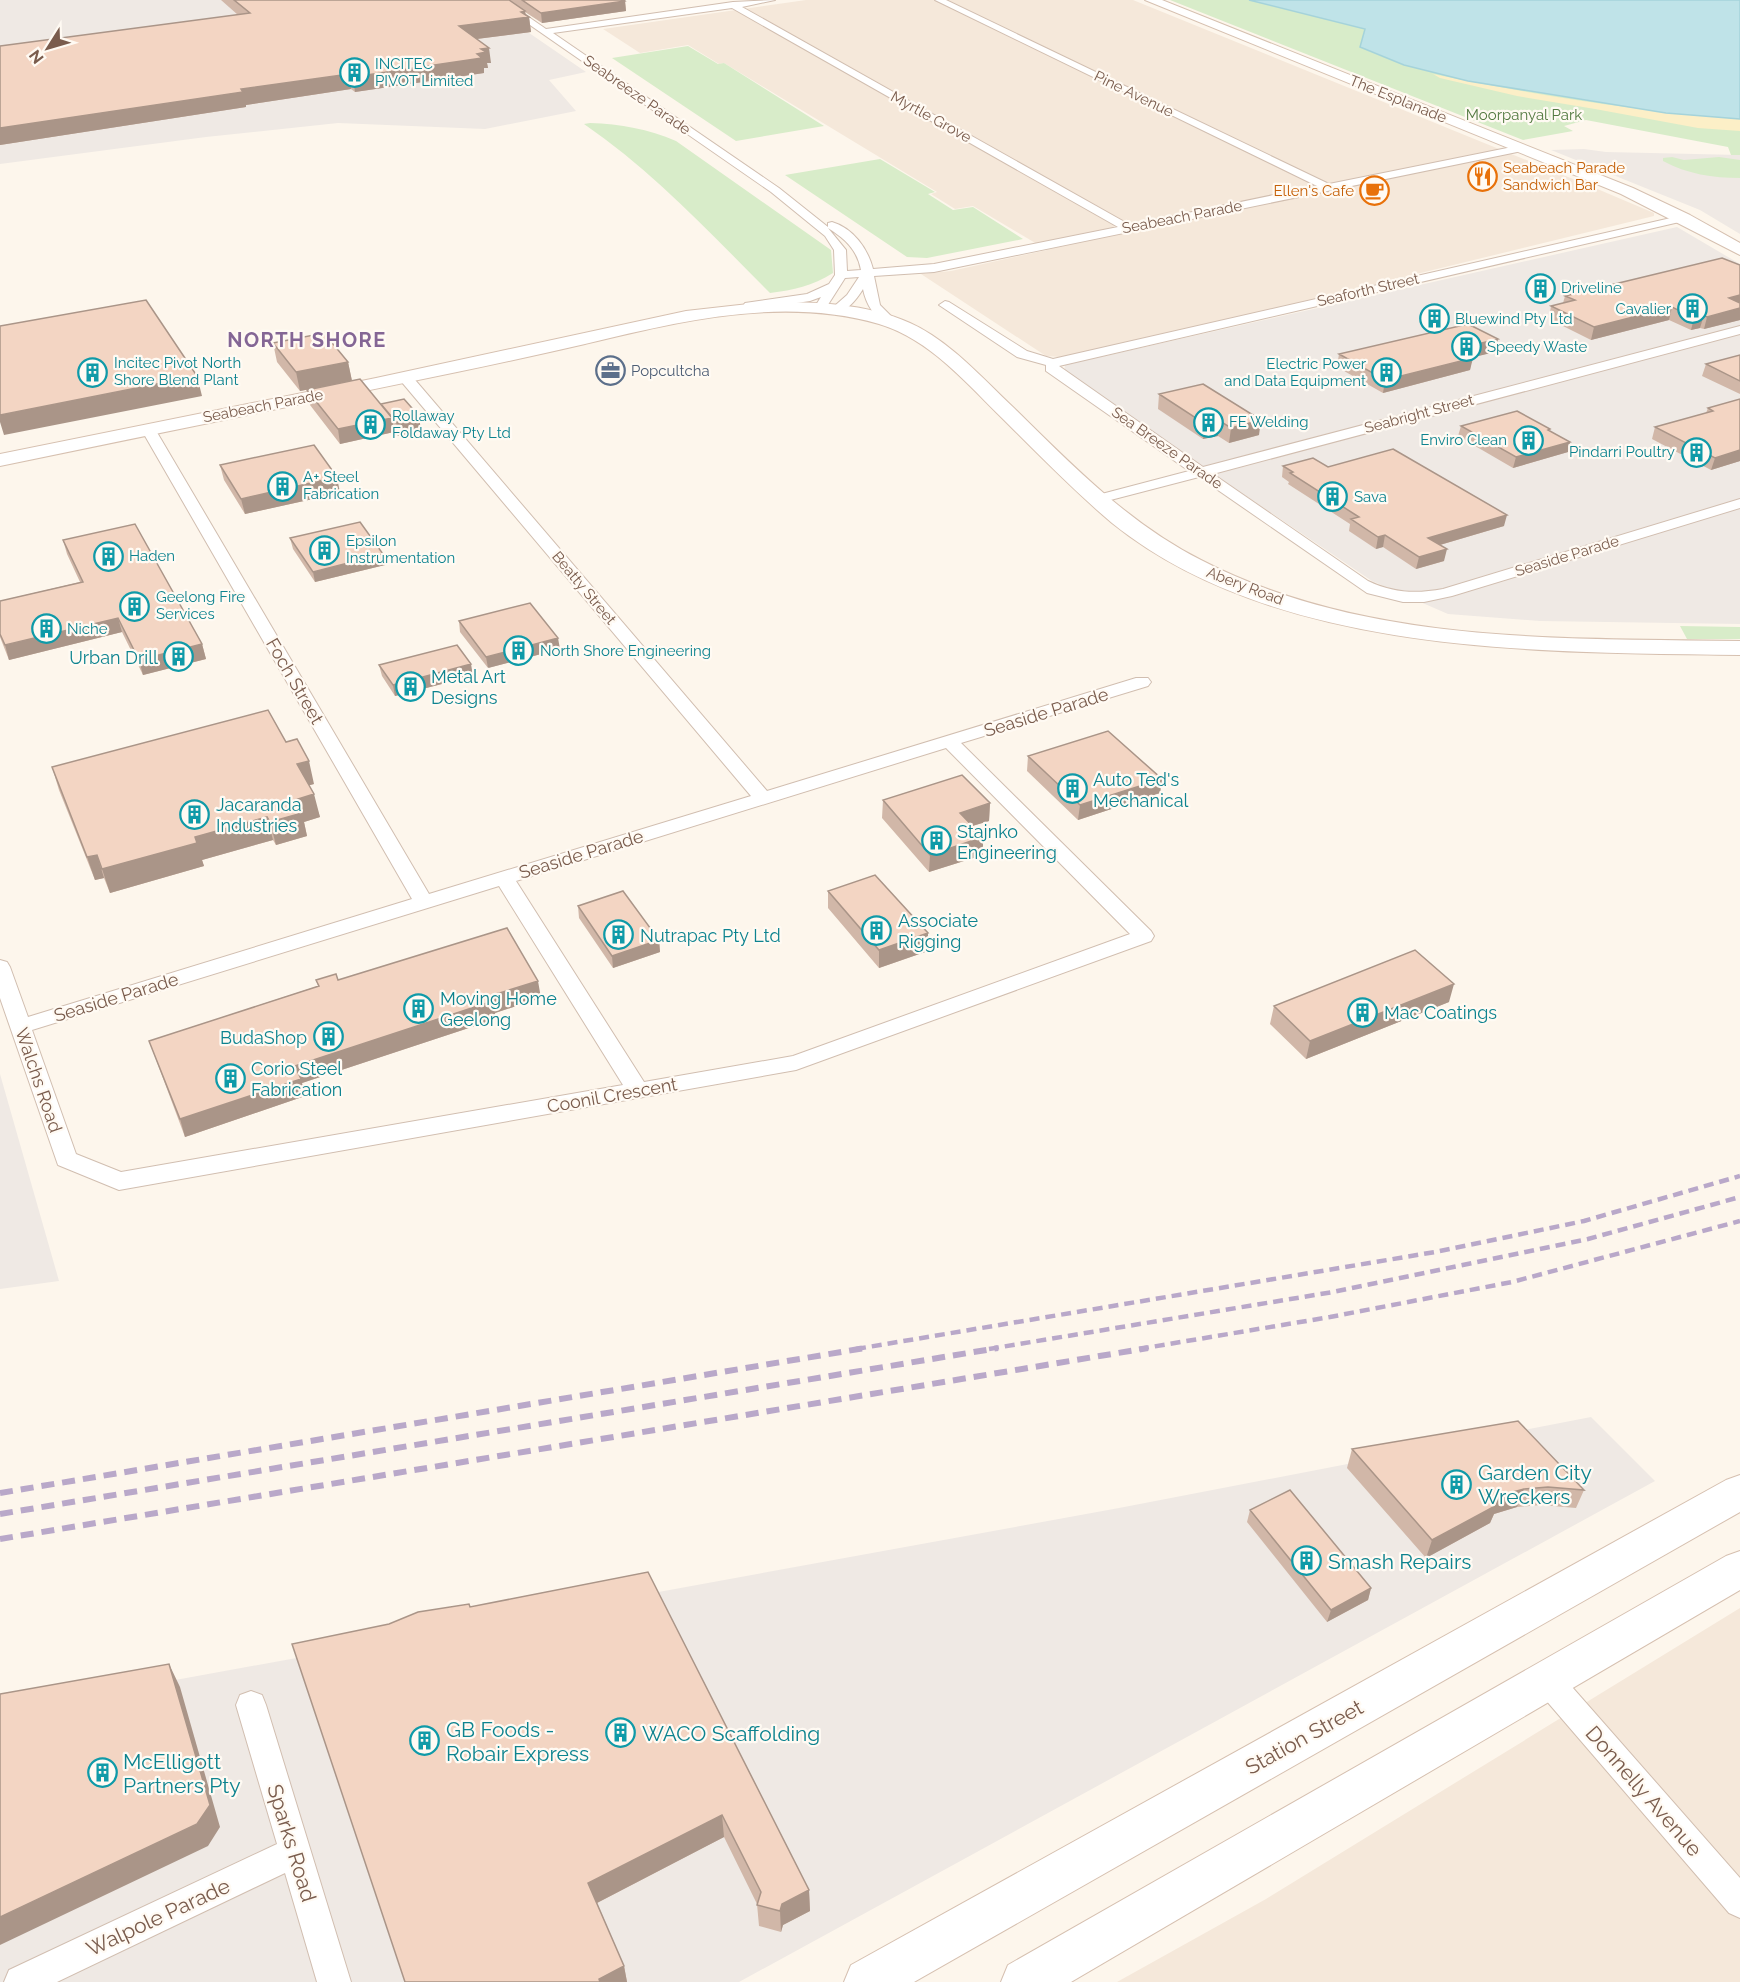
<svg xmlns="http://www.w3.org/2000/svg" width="1740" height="1982" viewBox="0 0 1740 1982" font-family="Raleway,sans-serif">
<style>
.residential{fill:#f5e8da}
.industrial{fill:#efe9e4}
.green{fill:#d8ecc9}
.sand{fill:#fcefc7}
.water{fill:#bfe3e8;stroke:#a5d3da;stroke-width:1.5}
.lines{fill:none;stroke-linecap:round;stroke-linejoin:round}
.street-casing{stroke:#d1beb0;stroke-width:2}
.secondary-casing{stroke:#d6c0b0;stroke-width:2}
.street{fill:#fff;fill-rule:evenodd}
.secondary{fill:#fff;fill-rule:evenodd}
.rail-far1{stroke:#b9a8c9;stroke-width:4.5;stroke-dasharray:10 6;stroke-linecap:butt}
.rail{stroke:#b9a8c9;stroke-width:6;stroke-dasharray:13 8;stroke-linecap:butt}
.wall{fill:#d1b7a8}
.shaded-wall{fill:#aa9588}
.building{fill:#f3d5c3;stroke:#aa9588;stroke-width:1.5}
.labels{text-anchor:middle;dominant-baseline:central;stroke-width:4.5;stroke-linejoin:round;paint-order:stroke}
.far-culture-label{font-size:15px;fill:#0d838f;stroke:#fffaf3;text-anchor:start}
.far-street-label{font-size:15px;fill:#7a5c4d;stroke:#fffaf3}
.far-park-label{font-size:15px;fill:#537a41;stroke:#fffaf3}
.far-food-label{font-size:15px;fill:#c56008;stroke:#fffaf3;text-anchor:start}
.far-service-label{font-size:15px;fill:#4e5e75;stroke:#fffaf3;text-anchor:start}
.culture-label{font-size:18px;fill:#0d838f;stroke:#fffaf3;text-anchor:start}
.street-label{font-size:18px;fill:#7a5c4d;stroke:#fffaf3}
.far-district-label{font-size:20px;font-weight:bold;letter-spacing:1.5px;fill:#846695;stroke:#fffaf3}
.near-culture-label{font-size:21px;fill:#0d838f;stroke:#fffaf3;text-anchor:start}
.near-street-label{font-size:21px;fill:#7a5c4d;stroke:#fffaf3}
</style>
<rect width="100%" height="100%" fill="#fdf6ec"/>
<path class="residential" d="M 806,0 L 1133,0 L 1595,188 L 1654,213 L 1654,216 L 1073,358 L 1046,356 L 921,274 L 951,271 L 1047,250 L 973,206 L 955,209 L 931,194 L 937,192 L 724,63 L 719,64 L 688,45 L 640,53 L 603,29 Z
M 1740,1608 L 1740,1982 L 1117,1982 L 1266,1899 Z"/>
<path class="industrial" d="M 0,0 L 481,0 L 586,72 L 549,80 L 576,111 L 485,129 L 338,123 L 206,137 L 0,164 Z
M 1584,149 L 1606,152 L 1740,155 L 1740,234 L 1700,210 L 1551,150 Z
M 1677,227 L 1740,264 L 1740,624 L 1540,621 L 1448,614 L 1372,581 L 1064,373 L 1065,365 Z
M 0,1074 L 59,1281 L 0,1289 Z
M 1591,1417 L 1655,1481 L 739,1982 L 0,1982 L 0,1712 L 1119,1508 Z"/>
<path class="green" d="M 1170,0 L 1249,0 L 1365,29 L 1360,47 L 1404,65 L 1468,81 L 1666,113 L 1740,119 L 1740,155 L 1731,155 L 1728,147 L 1586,120 L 1564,126 L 1573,131 L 1523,140 Z
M 688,46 L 718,64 L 724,63 L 824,126 L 736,141 L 612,58 Z
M 590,123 C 621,124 648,129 676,141 L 831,250 L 833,273 C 812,286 794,290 770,293 C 710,233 654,172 584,124 Z
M 1672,157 L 1684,160 L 1719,157 L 1740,160 L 1740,178 C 1713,178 1687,174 1663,161 L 1663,158 Z
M 880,159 L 935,192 L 928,194 L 953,210 L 973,207 L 1023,239 L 927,258 L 907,257 L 785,175 Z
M 1680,626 L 1740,627 L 1740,639 L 1687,639 Z"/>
<path class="sand" d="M 1433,74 C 1534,95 1637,111 1740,119 L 1740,131 L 1698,128 L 1595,109 L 1517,96 L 1440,78 Z"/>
<path class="water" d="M 1249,0 L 1740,0 L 1740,119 L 1666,113 L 1468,81 L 1404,65 L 1360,47 L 1365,29 Z"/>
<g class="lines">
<defs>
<path id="street" d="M 494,0 L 504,0 L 546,29 L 733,2 L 775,0 L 742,7 L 1130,225 L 1317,186 L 935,0 L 946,0 L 1329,184 L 1522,145 L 1527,148 L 1522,151 L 934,272 L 874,276 L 880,305 L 896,321 L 890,325 C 875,320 866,304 863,289 C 857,299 848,310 836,314 L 830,310 L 847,295 L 859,277 L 845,278 L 824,311 L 820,312 L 814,308 L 821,297 L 810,301 L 749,310 L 743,306 L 745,303 L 807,294 L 829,284 L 835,275 L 834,250 L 825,236 L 771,192 ZM 732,8 L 1118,227 L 934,264 L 873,269 C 868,249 853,228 832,222 L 828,223 L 828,227 L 779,188 L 553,33 ZM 828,228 C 845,239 857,249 861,270 L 847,271 L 846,250 Z
M 1684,215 L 1690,218 L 1688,220 L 1059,366 L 1203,467 L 1740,326 L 1740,334 L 1213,474 L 1368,581 C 1393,593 1416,594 1443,589 L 1740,499 L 1740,508 L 1452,596 L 1424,602 L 1403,602 L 1367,593 L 1199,477 L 1099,503 L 1094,502 L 1092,499 L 1094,496 L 1189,471 L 1046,371 L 1046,365 L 1017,357 L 939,305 L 945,301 L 949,302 L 1027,351 L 1053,359 Z
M 405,373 L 410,374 L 767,791 L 1136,678 L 1148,678 L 1151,682 L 1148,686 L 961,743 L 1151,931 L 1154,936 L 1151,941 L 796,1070 L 119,1190 L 58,1165 L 0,998 L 0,960 L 7,962 L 10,967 L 28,1017 L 412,899 L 141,429 L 143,426 L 153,426 L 155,429 L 429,894 L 751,796 L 400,380 L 398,377 ZM 946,748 L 1130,934 L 793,1056 L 644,1082 L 516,881 ZM 499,886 L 623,1085 L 121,1172 L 76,1154 L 32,1030 Z
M 1548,1667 L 1558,1671 L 1740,1878 L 1740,1918 L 1729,1913 L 1538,1691 L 1533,1681 L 1538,1671 Z
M 251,1691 L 262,1695 L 266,1705 L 351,1982 L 317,1982 L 285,1873 L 57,1982 L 4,1982 L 9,1970 L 277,1844 L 236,1705 L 240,1695 Z"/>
<path id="secondary" d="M 1145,0 L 1162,0 L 1633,188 L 1690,215 L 1740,243 L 1740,255 L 1621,194 Z
M 767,302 C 814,302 866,303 910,323 C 950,341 982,378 1014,408 C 1072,465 1128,523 1201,560 C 1365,645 1560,638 1740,641 L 1740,655 C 1539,652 1277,656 1112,523 C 1074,491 1039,455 1004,420 C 968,385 930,339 879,324 C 782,296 680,321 585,344 C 542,354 500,363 457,372 C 305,404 152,434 0,466 L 0,454 L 376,378 L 686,311 Z
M 1740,1475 L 1740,1512 L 914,1982 L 844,1982 L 851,1965 L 1726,1480 Z
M 1740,1551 L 1740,1590 L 1071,1982 L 1001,1982 L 1008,1965 L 1726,1556 Z"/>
</defs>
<use href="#street" class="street-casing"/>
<use href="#secondary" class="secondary-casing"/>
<use href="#street" class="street"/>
<use href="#secondary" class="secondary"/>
<path class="rail-far1" d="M 856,1349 L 1435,1252 L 1584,1221 L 1740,1176
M 989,1349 L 1333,1292 L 1588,1239 L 1740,1197
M 1139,1349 L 1330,1317 L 1512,1282 L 1740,1221"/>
<path class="rail" d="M 0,1493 L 865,1348
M 0,1514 L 998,1348
M 0,1539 L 1148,1348"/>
</g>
<path class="wall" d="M 221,0 L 624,0 L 625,1 L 626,11 L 542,23 L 525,12 L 526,15 L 529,17 L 531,32 L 476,39 L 491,63 L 487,63 L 488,68 L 484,68 L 484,73 L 355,92 L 351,89 L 246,105 L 246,107 L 0,145 L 0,46 L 238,15 Z
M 1740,265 L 1740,320 L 1704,329 L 1700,328 L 1691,330 L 1669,320 L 1591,340 L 1549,319 L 1551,306 L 1563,303 L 1565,296 Z
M 1498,339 L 1495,352 L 1472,357 L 1470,370 L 1383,393 L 1337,367 L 1339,354 Z
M 273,343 L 348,362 L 352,381 L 300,391 L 277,362 Z
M 1740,355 L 1740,394 L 1702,376 L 1706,364 Z
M 307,390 L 381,404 L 421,431 L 398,436 L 394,432 L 340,444 L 310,405 Z
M 1159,394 L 1259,435 L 1229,443 L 1218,436 L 1203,439 L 1158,409 Z
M 1740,399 L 1740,461 L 1711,470 L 1652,439 L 1655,427 L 1706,413 L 1708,408 Z
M 1461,426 L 1570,442 L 1568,452 L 1513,468 L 1458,436 Z
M 220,465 L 340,493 L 245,514 L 224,480 Z
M 1283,466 L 1328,467 L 1504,526 L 1440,545 L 1444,561 L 1416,569 L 1383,547 L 1376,549 L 1349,531 L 1350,524 L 1288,484 L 1289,482 L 1282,477 Z
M 290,538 L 385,565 L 315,582 L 293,549 Z
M 63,540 L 202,644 L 206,659 L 143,675 L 122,632 L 9,660 L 0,637 L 0,601 L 80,582 L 67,554 Z
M 459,621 L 560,649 L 488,668 L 460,632 Z
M 379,665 L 473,676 L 395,696 L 382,676 Z
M 1028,756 L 1162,779 L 1160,793 L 1078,820 L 1027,771 Z
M 52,767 L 314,784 L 309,785 L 320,817 L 304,822 L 307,836 L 276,845 L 273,840 L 202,860 L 204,866 L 110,893 L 104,878 L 95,880 L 59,790 Z
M 883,800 L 990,803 L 989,821 L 972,826 L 983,837 L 983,855 L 929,872 L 882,818 Z
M 828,891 L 928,933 L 928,951 L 879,968 L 828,908 Z
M 578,906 L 659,940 L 660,952 L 613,968 L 579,918 Z
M 316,980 L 338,980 L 541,998 L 495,1013 L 496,1019 L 302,1083 L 305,1096 L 185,1137 L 149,1041 L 318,986 Z
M 1449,1002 L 1306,1059 L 1270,1024 L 1274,1006 Z
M 1352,1449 L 1584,1490 L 1576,1508 L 1541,1505 L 1517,1507 L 1494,1514 L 1490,1523 L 1426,1558 L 1347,1468 Z
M 1250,1510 L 1371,1588 L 1368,1600 L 1327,1622 L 1247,1522 Z
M 648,1572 L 809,1890 L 810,1911 L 783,1925 L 781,1932 L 759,1926 L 757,1904 L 724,1837 L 597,1903 L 624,1966 L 627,1982 L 405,1982 L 470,1607 Z"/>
<path class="shaded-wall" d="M 625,1 L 626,11 L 542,23 L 541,13 Z
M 525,11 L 526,18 L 529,17 L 531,32 L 461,41 L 459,26 Z
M 489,48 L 491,63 L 487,63 L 488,68 L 484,68 L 484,73 L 355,92 L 353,77 L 477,54 L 481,49 Z
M 349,74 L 351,89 L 246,105 L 246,107 L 0,145 L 0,128 L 241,89 Z
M 1740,295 L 1740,306 L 1729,298 Z
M 1672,307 L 1669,320 L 1591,340 L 1594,327 Z
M 1740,308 L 1740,320 L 1704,329 L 1707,317 Z
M 1704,315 L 1700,328 L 1691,330 L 1694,318 Z
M 1498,339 L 1495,352 L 1454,362 L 1457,349 Z
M 1473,358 L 1470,370 L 1383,393 L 1385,380 Z
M 348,362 L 352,381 L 300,391 L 296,372 Z
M 197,376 L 202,396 L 4,435 L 0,422 L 0,415 Z
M 419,416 L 421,431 L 398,436 L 396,422 Z
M 392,418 L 394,432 L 340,444 L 338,429 Z
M 1261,420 L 1259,435 L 1229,443 L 1231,428 Z
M 1220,421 L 1218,436 L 1203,439 L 1205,424 Z
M 1570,442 L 1568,452 L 1513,468 L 1516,457 Z
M 1740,450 L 1740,461 L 1711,470 L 1715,458 Z
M 337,477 L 340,493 L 245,514 L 241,499 Z
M 1507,515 L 1504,526 L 1426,549 L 1428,538 Z
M 1385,535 L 1383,547 L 1376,549 L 1378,537 Z
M 1447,549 L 1444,561 L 1416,569 L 1419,557 Z
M 383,554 L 385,565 L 315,582 L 313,572 Z
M 118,618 L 122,632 L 9,660 L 5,645 Z
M 558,638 L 560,649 L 488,668 L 486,657 Z
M 202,644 L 206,659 L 143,675 L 139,660 Z
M 471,664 L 473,676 L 395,696 L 393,685 Z
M 309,761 L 314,784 L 303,787 L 297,764 Z
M 1162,779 L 1160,793 L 1078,820 L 1080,805 Z
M 314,794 L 320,817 L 304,822 L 307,836 L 276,845 L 270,822 L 295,800 Z
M 990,803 L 989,821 L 959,830 L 960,813 Z
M 267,817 L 273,840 L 202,860 L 204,866 L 110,893 L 102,869 L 195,837 Z
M 983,837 L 983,855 L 929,872 L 930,855 Z
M 97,855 L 104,878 L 95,880 L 87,857 Z
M 928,933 L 928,951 L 879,968 L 879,950 Z
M 659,940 L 660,952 L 613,968 L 612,956 Z
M 538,981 L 541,998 L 495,1013 L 496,1019 L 302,1083 L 305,1096 L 185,1137 L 180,1119 L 295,1066 L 490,996 Z
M 1454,984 L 1449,1002 L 1306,1059 L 1310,1041 Z
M 1524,1489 L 1517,1507 L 1494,1514 L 1490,1523 L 1426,1558 L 1432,1540 L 1491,1498 Z
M 1371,1588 L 1368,1600 L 1327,1622 L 1331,1610 Z
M 169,1664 L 180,1687 L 220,1827 L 208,1846 L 0,1945 L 0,1917 Z
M 722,1815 L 724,1837 L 593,1905 L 588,1883 Z
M 809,1890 L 810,1911 L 783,1925 L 781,1932 L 780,1911 L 782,1904 Z
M 624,1966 L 627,1982 L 599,1982 L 599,1979 Z"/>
<path class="building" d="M 234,0 L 509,0 L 525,11 L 521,12 L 529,17 L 459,26 L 489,48 L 481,49 L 486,52 L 477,54 L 482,58 L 353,77 L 349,74 L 241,89 L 243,92 L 0,128 L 0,46 L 250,13 Z
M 522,0 L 624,0 L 625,1 L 541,13 Z
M 1722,258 L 1740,265 L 1740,295 L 1729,298 L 1740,303 L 1740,308 L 1707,317 L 1704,315 L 1694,318 L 1672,307 L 1594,327 L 1551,306 L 1575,300 L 1565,296 Z
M 146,300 L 197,376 L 0,415 L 0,326 Z
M 1468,324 L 1498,339 L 1457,349 L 1473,358 L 1385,380 L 1339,354 Z
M 324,333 L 348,362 L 296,372 L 273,343 Z
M 1740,355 L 1740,381 L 1706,364 Z
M 360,379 L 392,418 L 338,429 L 307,390 Z
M 1203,384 L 1261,420 L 1231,428 L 1220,421 L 1205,424 L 1159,394 Z
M 404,399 L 419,416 L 396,422 L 381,404 Z
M 1740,399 L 1740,450 L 1715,458 L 1655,427 L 1713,411 L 1708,408 Z
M 1517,411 L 1550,429 L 1548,430 L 1570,442 L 1516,457 L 1461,426 Z
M 314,445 L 337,477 L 241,499 L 220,465 Z
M 1393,449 L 1507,515 L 1428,538 L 1447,549 L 1419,557 L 1385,535 L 1378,537 L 1351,519 L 1359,517 L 1290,473 L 1293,472 L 1283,466 L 1313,458 L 1328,467 Z
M 360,522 L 383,554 L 313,572 L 290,538 Z
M 135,524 L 202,644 L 139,660 L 118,618 L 5,645 L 0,634 L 0,601 L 83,582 L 63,540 Z
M 530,603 L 558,638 L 486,657 L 459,621 Z
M 457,645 L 471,664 L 393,685 L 379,665 Z
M 268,710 L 286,742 L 297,739 L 309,761 L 297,764 L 314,794 L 295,800 L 302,813 L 270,822 L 267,817 L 195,837 L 197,843 L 102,869 L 97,855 L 87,857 L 52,767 Z
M 1108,731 L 1162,779 L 1080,805 L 1028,756 Z
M 962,775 L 990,803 L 960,813 L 983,837 L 930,855 L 883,800 Z
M 875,875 L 928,933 L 879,950 L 828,891 Z
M 623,891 L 659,940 L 612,956 L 578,906 Z
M 507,928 L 538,981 L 490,996 L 493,1001 L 295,1066 L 301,1079 L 180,1119 L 149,1041 L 319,986 L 316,980 L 336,974 L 338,980 Z
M 1415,950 L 1454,984 L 1310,1041 L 1274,1006 Z
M 1518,1421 L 1584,1490 L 1548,1487 L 1524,1489 L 1491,1498 L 1497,1505 L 1432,1540 L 1352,1449 Z
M 1290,1490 L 1371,1588 L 1331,1610 L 1250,1510 Z
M 648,1572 L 809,1890 L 782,1904 L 780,1911 L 757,1905 L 761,1892 L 722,1815 L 588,1883 L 624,1966 L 599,1979 L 600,1982 L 405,1982 L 292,1644 L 389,1624 L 418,1612 L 469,1604 L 470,1607 Z
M 169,1664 L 210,1805 L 197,1824 L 0,1917 L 0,1694 Z"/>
<defs>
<symbol id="building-ring" viewBox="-11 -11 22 22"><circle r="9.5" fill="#fffaf3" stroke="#0f9aa8" stroke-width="1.5"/><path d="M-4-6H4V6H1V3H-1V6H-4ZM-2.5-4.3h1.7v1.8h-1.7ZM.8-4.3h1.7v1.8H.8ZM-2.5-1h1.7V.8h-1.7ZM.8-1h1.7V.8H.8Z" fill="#0f9aa8"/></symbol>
<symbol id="restaurant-ring" viewBox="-11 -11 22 22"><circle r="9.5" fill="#fffaf3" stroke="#e8710a" stroke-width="1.5"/><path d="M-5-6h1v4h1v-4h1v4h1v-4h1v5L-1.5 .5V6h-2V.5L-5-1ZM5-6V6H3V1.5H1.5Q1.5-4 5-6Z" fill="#e8710a"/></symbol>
<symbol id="cafe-ring" viewBox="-11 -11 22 22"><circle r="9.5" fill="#fffaf3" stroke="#e8710a" stroke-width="1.5"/><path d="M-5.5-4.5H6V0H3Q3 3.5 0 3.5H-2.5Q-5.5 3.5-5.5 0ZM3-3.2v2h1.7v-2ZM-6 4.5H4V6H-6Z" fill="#e8710a"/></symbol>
<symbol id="office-ring" viewBox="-11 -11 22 22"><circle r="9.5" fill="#fffaf3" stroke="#5c6f8a" stroke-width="1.5"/><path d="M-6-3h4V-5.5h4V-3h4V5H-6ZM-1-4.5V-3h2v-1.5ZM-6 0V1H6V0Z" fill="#5c6f8a"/></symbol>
</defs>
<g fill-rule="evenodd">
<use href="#building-ring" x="338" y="56" width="33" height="33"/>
<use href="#restaurant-ring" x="1466" y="160" width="33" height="33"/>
<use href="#cafe-ring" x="1358" y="174" width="33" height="33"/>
<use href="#building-ring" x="1524" y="272" width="33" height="33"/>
<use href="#building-ring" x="1676" y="292" width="33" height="33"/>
<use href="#building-ring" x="1418" y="302" width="33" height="33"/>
<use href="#building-ring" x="1450" y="330" width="33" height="33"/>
<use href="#office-ring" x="594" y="354" width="33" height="33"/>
<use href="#building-ring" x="76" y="356" width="33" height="33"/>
<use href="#building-ring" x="1370" y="356" width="33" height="33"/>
<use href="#building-ring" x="1192" y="406" width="33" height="33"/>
<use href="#building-ring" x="354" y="408" width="33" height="33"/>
<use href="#building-ring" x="1512" y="424" width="33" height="33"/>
<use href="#building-ring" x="1680" y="436" width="33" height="33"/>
<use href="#building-ring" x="266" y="470" width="33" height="33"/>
<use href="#building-ring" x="1316" y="480" width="33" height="33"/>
<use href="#building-ring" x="308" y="534" width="33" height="33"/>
<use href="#building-ring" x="92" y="540" width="33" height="33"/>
<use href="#building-ring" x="118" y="590" width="33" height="33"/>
<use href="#building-ring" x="30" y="612" width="33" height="33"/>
<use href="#building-ring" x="502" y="634" width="33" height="33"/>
<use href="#building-ring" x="162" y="640" width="33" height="33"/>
<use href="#building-ring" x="394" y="670" width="33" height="33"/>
<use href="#building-ring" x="1056" y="772" width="33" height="33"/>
<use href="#building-ring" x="178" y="798" width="33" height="33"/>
<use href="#building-ring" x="920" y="824" width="33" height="33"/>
<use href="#building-ring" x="860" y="914" width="33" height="33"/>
<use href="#building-ring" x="602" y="918" width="33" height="33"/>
<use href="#building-ring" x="402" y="992" width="33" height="33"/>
<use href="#building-ring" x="1346" y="996" width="33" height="33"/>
<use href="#building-ring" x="312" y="1020" width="33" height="33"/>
<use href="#building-ring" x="214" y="1062" width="33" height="33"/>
<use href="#building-ring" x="1440" y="1468" width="33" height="33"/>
<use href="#building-ring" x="1290" y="1544" width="33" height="33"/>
<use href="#building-ring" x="604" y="1716" width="33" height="33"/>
<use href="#building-ring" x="408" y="1724" width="33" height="33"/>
<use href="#building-ring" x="86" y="1756" width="33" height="33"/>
</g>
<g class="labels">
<g class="far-culture-label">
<text x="375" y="64">INCITEC<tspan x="375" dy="17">PIVOT Limited</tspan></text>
<text x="1561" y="288">Driveline</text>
<text x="1671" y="309" text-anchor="end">Cavalier</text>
<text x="1455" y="319">Bluewind Pty Ltd</text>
<text x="1487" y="347">Speedy Waste</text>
<text x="114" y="363">Incitec Pivot North<tspan x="114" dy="17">Shore Blend Plant</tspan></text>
<text x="1366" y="364" text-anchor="end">Electric Power<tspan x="1366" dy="17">and Data Equipment</tspan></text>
<text x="392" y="416">Rollaway<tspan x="392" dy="17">Foldaway Pty Ltd</tspan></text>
<text x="1229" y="422">FE Welding</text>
<text x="1507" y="440" text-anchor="end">Enviro Clean</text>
<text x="1675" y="452" text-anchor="end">Pindarri Poultry</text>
<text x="303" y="477">A+ Steel<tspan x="303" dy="17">Fabrication</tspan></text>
<text x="1354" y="497">Sava</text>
<text x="346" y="541">Epsilon<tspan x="346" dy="17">Instrumentation</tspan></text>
<text x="129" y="556">Haden</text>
<text x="156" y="597">Geelong Fire<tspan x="156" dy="17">Services</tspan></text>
<text x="67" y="629">Niche</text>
<text x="540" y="651">North Shore Engineering</text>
</g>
<g class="far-street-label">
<text transform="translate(1134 94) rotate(26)">Pine Avenue</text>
<text transform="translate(637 95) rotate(35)">Seabreeze Parade</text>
<text transform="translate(1398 99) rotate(22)">The Esplanade</text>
<text transform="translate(931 117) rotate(29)">Myrtle Grove</text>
<text transform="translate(1182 217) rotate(-11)">Seabeach Parade</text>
<text transform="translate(1368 290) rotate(-13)">Seaforth Street</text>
<text transform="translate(263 406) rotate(-11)">Seabeach Parade</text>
<text transform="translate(1419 414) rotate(-15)">Seabright Street</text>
<text transform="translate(1167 448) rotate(35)">Sea Breeze Parade</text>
<text transform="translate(1567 556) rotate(-17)">Seaside Parade</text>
<text transform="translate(1245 586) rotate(21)">Abery Road</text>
<text transform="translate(584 588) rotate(50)">Beatty Street</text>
</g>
<g class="far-park-label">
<text x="1524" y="115">Moorpanyal Park</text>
</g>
<g class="far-food-label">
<text x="1503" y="168">Seabeach Parade<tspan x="1503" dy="17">Sandwich Bar</tspan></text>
<text x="1354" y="191" text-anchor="end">Ellen's Cafe</text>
</g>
<g class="far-service-label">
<text x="631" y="371">Popcultcha</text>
</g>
<g class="culture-label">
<text x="158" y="657" text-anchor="end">Urban Drill</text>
<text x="431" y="676">Metal Art<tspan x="431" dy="21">Designs</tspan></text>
<text x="1093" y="779">Auto Ted's<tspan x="1093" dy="21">Mechanical</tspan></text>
<text x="216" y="804">Jacaranda<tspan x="216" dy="21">Industries</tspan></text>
<text x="957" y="831">Stajnko<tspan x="957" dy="21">Engineering</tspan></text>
<text x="898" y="920">Associate<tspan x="898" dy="21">Rigging</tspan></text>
<text x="640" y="935">Nutrapac Pty Ltd</text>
<text x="440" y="998">Moving Home<tspan x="440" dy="21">Geelong</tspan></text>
<text x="1384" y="1012">Mac Coatings</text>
<text x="307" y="1037" text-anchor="end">BudaShop</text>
<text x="251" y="1068">Corio Steel<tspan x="251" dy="21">Fabrication</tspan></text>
</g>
<g class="street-label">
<text transform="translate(295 681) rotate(60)">Foch Street</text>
<text transform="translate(1046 712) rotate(-17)">Seaside Parade</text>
<text transform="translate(581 854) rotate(-17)">Seaside Parade</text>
<text transform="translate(116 997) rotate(-17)">Seaside Parade</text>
<text transform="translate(39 1080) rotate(71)">Walchs Road</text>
<text transform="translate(612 1095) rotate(-10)">Coonil Crescent</text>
</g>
<g class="far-district-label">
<text x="307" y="340">NORTH SHORE</text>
</g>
<g class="near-culture-label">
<text x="1478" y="1472">Garden City<tspan x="1478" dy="24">Wreckers</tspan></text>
<text x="1328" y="1561">Smash Repairs</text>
<text x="446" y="1729">GB Foods -<tspan x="446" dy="24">Robair Express</tspan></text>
<text x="642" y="1733">WACO Scaffolding</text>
<text x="123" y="1761">McElligott<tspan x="123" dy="24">Partners Pty</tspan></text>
</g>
<g class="near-street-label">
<text transform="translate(1304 1737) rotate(-29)">Station Street</text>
<text transform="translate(1644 1791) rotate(49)">Donnelly Avenue</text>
<text transform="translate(292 1843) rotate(73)">Sparks Road</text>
<text transform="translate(158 1917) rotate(-25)">Walpole Parade</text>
</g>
</g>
<g transform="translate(48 48) rotate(233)" stroke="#fffaf3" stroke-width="4.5" paint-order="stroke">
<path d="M0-4.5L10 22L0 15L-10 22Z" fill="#7a5c4d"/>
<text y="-9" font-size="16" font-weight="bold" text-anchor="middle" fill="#7a5c4d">N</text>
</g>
</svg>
